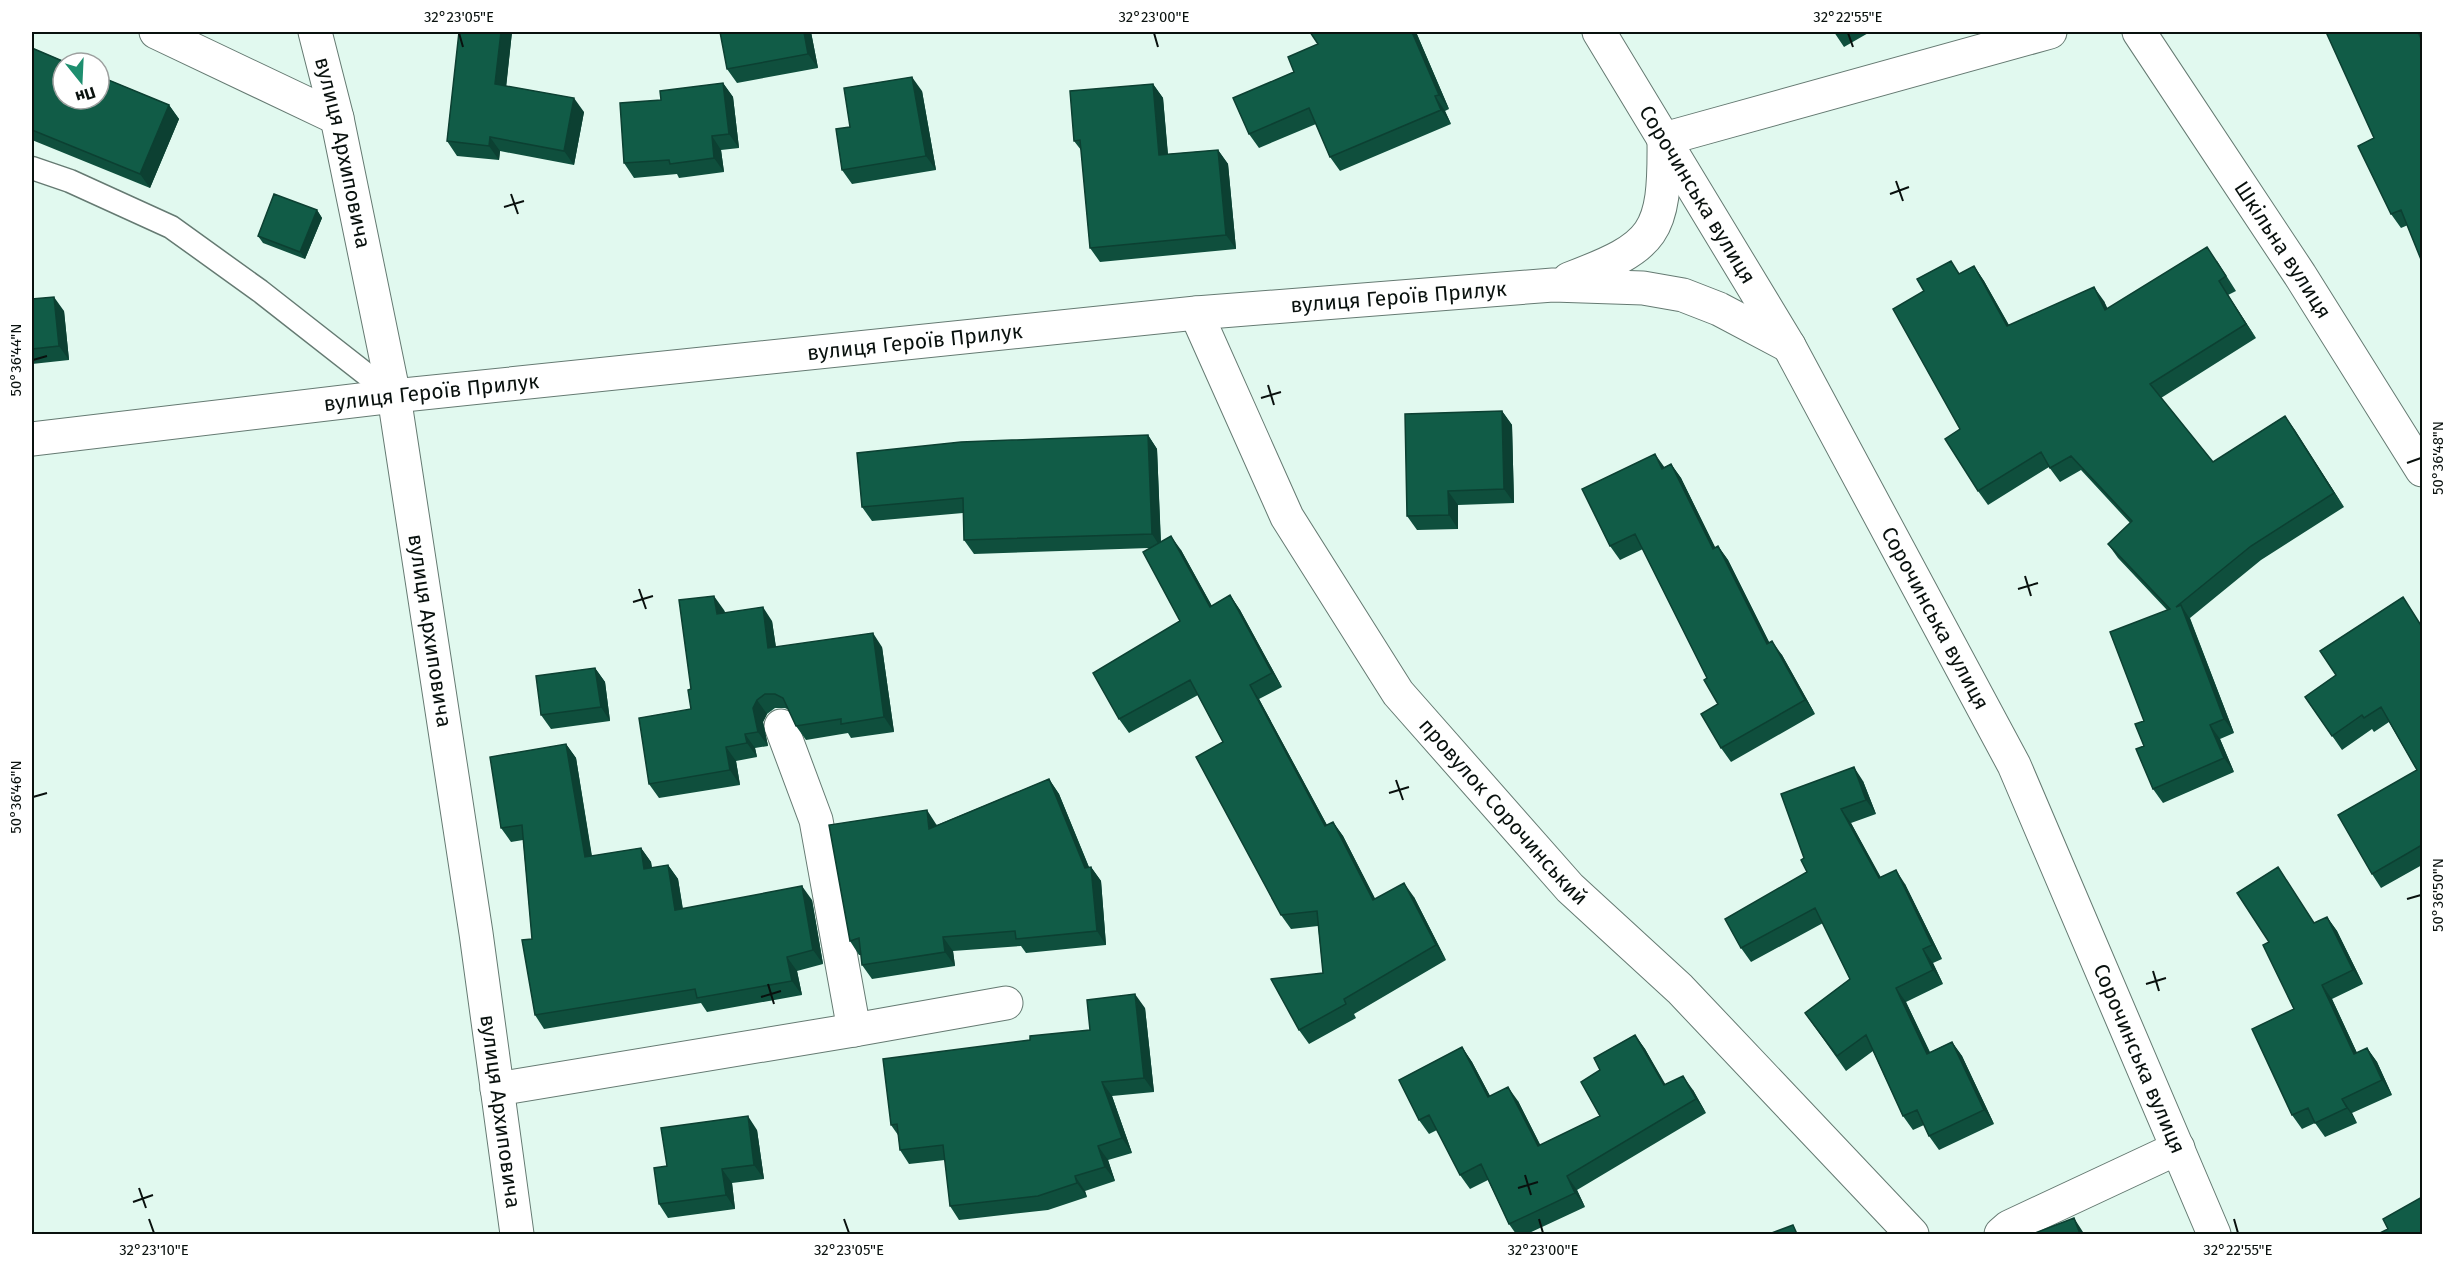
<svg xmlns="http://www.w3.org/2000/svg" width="2454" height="1266" viewBox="0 0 2454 1266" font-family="'Fira Sans',sans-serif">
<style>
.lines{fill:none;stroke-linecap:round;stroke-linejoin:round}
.lane-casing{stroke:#657a72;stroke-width:25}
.street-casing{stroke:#657a72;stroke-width:35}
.secondary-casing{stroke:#657a72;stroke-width:35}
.lane{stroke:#fff;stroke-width:22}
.street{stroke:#fff;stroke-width:33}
.secondary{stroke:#fff;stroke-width:33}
.wall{fill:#0f4f3d}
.shaded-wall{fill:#0c4032}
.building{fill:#115c47;stroke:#0c4032;stroke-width:1.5}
.ticks{fill:none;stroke:#09110e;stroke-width:2}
.labels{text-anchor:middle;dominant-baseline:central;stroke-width:6;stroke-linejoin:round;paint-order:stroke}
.street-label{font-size:21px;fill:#09110e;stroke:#fff}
.neatline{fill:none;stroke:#09110e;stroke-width:2}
.ticks-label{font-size:15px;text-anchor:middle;fill:#09110e}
</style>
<rect width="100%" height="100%" fill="#e1f9ef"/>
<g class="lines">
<defs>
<path id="lane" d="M 32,168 L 70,181 L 171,227 L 260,291 L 394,396"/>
<g id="street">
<path d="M 156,32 L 337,118"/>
<path id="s1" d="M 315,32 L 337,118 L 394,396 L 476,933 L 517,1234"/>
<path id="s2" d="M 2139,32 L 2300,275 L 2422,470"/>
<path d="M 1664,139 L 2050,32"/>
<path id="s3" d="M 1196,313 L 1287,517 L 1398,693 L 1570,888 L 1680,989 L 1912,1234"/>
<path d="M 781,726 L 816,820 L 854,1030"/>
<path d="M 497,1089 L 854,1030 L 1006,1003"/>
<path d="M 2001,1234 L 2009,1227 L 2178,1148"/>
</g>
<g id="secondary">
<path id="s4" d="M 1599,32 L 1789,346 L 2014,765 L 2214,1234"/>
<path d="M 1569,279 C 1656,246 1665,234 1664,140"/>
<path id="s5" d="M 32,439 L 394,396 L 1196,313 L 1553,285 L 1643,288 L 1683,295 L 1719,309 L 1789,346"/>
</g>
</defs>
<use href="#lane" class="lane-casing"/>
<use href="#street" class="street-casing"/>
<use href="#secondary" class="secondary-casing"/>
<use href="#lane" class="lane"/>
<use href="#street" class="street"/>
<use href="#secondary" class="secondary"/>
</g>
<path class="wall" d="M 459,32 L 512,32 L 506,86 L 584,112 L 574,165 L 500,151 L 499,160 L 457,156 L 447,141 Z
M 811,32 L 818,68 L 737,83 L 727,69 Z
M 1310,32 L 1416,32 L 1449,109 L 1445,111 L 1451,124 L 1340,171 L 1330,157 L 1316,124 L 1259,148 L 1249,134 L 1294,72 L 1318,44 Z
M 1834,32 L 1870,32 L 1844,47 Z
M 2422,32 L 2422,262 L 2408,225 L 2401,228 L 2391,214 L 2374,138 Z
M 32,48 L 169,105 L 179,119 L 150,188 L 32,140 Z
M 723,83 L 733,97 L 739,148 L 721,150 L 724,172 L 679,178 L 677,174 L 634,178 L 624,163 L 661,100 Z
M 1153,84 L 1163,98 L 1168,154 L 1218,150 L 1228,164 L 1236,249 L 1100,262 L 1090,248 L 1081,150 L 1074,141 Z
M 922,91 L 936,170 L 852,184 L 842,170 L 850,127 Z
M 317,210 L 322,218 L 305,259 L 263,243 L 258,236 Z
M 2217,261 L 2236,291 L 2228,295 L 2256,338 L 2161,398 L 2213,462 L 2285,416 L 2344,507 L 2261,560 L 2190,618 L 2234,733 L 2220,739 L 2234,772 L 2163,803 L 2153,789 L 2144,746 L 2144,721 L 2167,610 L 2118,558 L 2108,544 L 2130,523 L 2081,470 L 2060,482 L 2049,467 L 1988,505 L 1978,491 L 1960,429 L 1960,274 L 1974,266 L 1984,281 L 2009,325 L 2104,301 L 2107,309 Z
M 32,299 L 64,311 L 69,360 L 32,364 Z
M 1502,411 L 1512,425 L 1514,503 L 1458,505 L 1458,529 L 1417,530 L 1407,516 Z
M 1148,435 L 1157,449 L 1161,542 L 1181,550 L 1212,606 L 1230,595 L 1240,610 L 1282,687 L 1259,699 L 1327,825 L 1333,822 L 1343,836 L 1375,899 L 1414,897 L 1446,960 L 1354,1014 L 1356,1018 L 1309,1044 L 1299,1030 L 1323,973 L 1318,926 L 1291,929 L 1281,915 L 1223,742 L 1198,695 L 1129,733 L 1119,719 L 1180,621 L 1149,548 L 974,554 L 964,540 L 963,513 L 872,521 L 862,507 Z
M 1671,464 L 1681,478 L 1715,548 L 1718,546 L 1728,560 L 1769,642 L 1782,655 L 1815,714 L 1731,762 L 1721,748 L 1718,704 L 1707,678 L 1643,549 L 1620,560 L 1610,546 L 1664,467 Z
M 724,610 L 725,612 L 772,621 L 776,647 L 882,647 L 894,732 L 851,738 L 848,733 L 806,740 L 796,726 L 789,710 L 785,708 L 775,708 L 767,714 L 763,722 L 768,746 L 755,748 L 757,757 L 736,761 L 740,785 L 659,798 L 649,784 L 691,709 L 691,689 Z
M 2422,626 L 2422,865 L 2381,888 L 2372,874 L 2417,770 L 2389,722 L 2374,732 L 2372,729 L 2342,750 L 2305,697 Z
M 595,668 L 605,682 L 610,721 L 551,729 L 541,715 Z
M 566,744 L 576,758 L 592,856 L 641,848 L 651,862 L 652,868 L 668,865 L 678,879 L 683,909 L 812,900 L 823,964 L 797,971 L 802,995 L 707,1012 L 701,1003 L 544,1029 L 535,1015 L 532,939 L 523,840 L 511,842 L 501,828 Z
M 1049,779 L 1059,794 L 1089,867 L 1091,867 L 1101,881 L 1106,945 L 1026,953 L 1021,946 L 953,951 L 955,966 L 872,979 L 862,965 L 861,955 L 859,955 L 850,941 L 936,824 L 937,825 Z
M 1863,781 L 1876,814 L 1851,823 L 1880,877 L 1905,884 L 1942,959 L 1933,963 L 1943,984 L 1906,1002 L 1930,1052 L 1952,1042 L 1962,1056 L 1994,1124 L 1939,1150 L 1929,1136 L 1924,1125 L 1913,1130 L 1903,1116 L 1873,1051 L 1846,1071 L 1805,1013 L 1850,979 L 1823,923 L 1751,962 L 1741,948 L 1807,872 L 1804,858 Z
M 2278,867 L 2314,923 L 2327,917 L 2337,931 L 2363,984 L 2332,999 L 2357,1053 L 2367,1048 L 2377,1062 L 2392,1095 L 2352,1113 L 2357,1123 L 2325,1137 L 2315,1123 L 2302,1129 L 2292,1115 L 2294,1009 L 2269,942 Z
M 1145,1008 L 1154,1092 L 1112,1096 L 1132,1153 L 1108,1160 L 1115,1181 L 1085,1191 L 1087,1197 L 1048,1210 L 959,1220 L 950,1206 L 945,1160 L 909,1164 L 900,1150 L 898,1135 L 891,1125 L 1030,1040 L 1090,1030 Z
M 1635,1035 L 1645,1049 L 1665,1085 L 1693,1090 L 1706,1113 L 1577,1190 L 1585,1207 L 1527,1234 L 1516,1234 L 1509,1224 L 1488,1180 L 1470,1189 L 1460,1175 L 1437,1130 L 1429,1134 L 1419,1120 L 1462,1047 L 1472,1062 L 1490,1096 L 1518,1101 L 1540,1145 L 1600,1116 L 1600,1070 Z
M 757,1130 L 764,1179 L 732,1183 L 735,1209 L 668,1218 L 659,1204 L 667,1166 Z"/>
<path class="shaded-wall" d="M 501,32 L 512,32 L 505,98 L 495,84 Z
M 804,32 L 811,32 L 818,68 L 808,54 Z
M 1412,32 L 1416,32 L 1449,109 L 1439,95 Z
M 2418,32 L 2422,32 L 2422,41 Z
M 912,77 L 922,91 L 936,170 L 926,156 Z
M 723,83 L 733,97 L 739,148 L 729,134 Z
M 1153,84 L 1163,98 L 1169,169 L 1159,155 Z
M 1435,96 L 1445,111 L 1451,124 L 1441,110 Z
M 574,98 L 584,112 L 574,165 L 564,151 Z
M 169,105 L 179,119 L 150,188 L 140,174 Z
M 712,136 L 721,150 L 724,172 L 714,158 Z
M 490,137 L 500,151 L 499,160 L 489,146 Z
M 1218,150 L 1228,164 L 1236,249 L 1226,235 Z
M 317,210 L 322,218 L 305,259 L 300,252 Z
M 1974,266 L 1984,281 L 2017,340 L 2007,326 Z
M 2219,281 L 2228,295 L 2256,338 L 2246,324 Z
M 2094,287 L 2104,301 L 2115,324 L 2105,310 Z
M 54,297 L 64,311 L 69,360 L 59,346 Z
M 1502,411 L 1512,425 L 1514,503 L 1504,489 Z
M 2285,416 L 2295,430 L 2344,507 L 2334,493 Z
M 1148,435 L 1157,449 L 1161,548 L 1152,534 Z
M 1655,454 L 1665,468 L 1662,469 Z
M 1671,464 L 1681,478 L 1723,563 L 1713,549 Z
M 1448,491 L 1458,505 L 1458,529 L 1449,515 Z
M 1171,536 L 1181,550 L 1220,621 L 1210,607 Z
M 1718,546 L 1728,560 L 1777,658 L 1767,644 Z
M 1230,595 L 1240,610 L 1282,687 L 1272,673 Z
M 714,596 L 724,610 L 727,628 L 717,614 Z
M 2181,605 L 2190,619 L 2234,733 L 2224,719 Z
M 763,607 L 772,621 L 778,662 L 768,648 Z
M 873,633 L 882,647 L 894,732 L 884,717 Z
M 1772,641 L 1782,655 L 1815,714 L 1805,700 Z
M 595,668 L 605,682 L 610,721 L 601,707 Z
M 1250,685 L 1259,699 L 1335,840 L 1325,826 Z
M 757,700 L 767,714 L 763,722 L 768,746 L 758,732 L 753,708 Z
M 2210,725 L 2220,739 L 2234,772 L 2224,758 Z
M 745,734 L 755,748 L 757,757 L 747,743 Z
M 566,744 L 576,758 L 594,871 L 585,857 Z
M 726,747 L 736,761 L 740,785 L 730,770 Z
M 1854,767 L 1863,781 L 1876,814 L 1866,800 Z
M 1049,779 L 1059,794 L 1092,875 L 1091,867 L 1101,881 L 1106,945 L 1097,931 L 1085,868 Z
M 1841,809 L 1851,823 L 1889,892 L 1879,878 Z
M 927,810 L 936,824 L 939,843 L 929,829 Z
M 1333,822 L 1343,836 L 1383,914 L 1373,900 Z
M 641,848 L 651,862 L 654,883 L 644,869 Z
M 668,865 L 678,879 L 685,924 L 675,910 Z
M 1896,870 L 1905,884 L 1942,959 L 1932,945 Z
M 1404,883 L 1414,897 L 1446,960 L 1436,945 Z
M 802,886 L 812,900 L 823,964 L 813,950 Z
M 2327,917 L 2337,931 L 2363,984 L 2353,970 Z
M 943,937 L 953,951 L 955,966 L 945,952 Z
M 1923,949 L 1933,963 L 1943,984 L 1933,970 Z
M 787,957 L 797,971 L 802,995 L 792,981 Z
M 2322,985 L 2332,999 L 2364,1068 L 2354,1054 Z
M 1896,988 L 1906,1002 L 1937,1068 L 1927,1054 Z
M 1135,994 L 1145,1008 L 1154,1092 L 1144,1078 Z
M 1635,1035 L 1645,1049 L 1674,1099 L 1664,1085 Z
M 1952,1042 L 1962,1056 L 1994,1124 L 1984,1110 Z
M 1462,1047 L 1472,1062 L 1498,1111 L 1488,1097 Z
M 2367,1048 L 2377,1062 L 2392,1095 L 2382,1080 Z
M 1683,1076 L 1693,1090 L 1706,1113 L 1696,1099 Z
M 1102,1082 L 1112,1096 L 1132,1153 L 1122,1138 Z
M 1508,1087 L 1518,1101 L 1548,1160 L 1538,1146 Z
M 2342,1099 L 2352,1113 L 2357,1123 L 2347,1108 Z
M 748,1116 L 757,1130 L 764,1179 L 754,1165 Z
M 1098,1146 L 1108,1160 L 1115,1181 L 1105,1167 Z
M 722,1169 L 732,1183 L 735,1209 L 726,1195 Z
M 1075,1176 L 1085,1191 L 1087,1197 L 1077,1183 Z
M 1567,1176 L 1577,1190 L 1585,1207 L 1575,1193 Z
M 2074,1218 L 2083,1232 L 2084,1234 L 2080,1234 Z"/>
<path class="building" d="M 459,32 L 501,32 L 495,84 L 574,98 L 564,151 L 490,137 L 489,146 L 447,141 Z
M 720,32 L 804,32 L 808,54 L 727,69 Z
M 1310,32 L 1412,32 L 1439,95 L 1435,96 L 1441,110 L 1330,157 L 1309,108 L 1249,134 L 1233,98 L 1294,72 L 1288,57 L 1318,44 Z
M 2326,32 L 2418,32 L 2422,41 L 2422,262 L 2401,210 L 2391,214 L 2358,146 L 2374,138 Z
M 32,48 L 67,63 L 63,63 L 63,99 L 99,99 L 99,76 L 169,105 L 140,174 L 32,130 Z
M 912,77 L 926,156 L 842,170 L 836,129 L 850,127 L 844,88 Z
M 723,83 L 729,134 L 712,136 L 714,158 L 670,164 L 669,160 L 624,163 L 620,103 L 661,100 L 660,91 Z
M 1153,84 L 1159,155 L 1218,150 L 1226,235 L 1090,248 L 1080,140 L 1074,141 L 1070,91 Z
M 274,194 L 317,210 L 300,252 L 258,236 Z
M 2207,247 L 2226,276 L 2219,281 L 2246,324 L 2150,384 L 2213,462 L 2285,416 L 2334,493 L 2251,546 L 2176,607 L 2181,605 L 2224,719 L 2210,725 L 2224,758 L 2153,789 L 2136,749 L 2144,746 L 2135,724 L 2144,721 L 2110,632 L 2170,609 L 2108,544 L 2132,521 L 2071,456 L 2050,468 L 2041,452 L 1978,491 L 1945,439 L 1960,429 L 1893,309 L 1924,291 L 1917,279 L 1951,261 L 1959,274 L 1974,266 L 2007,326 L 2094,287 L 2105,310 Z
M 54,297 L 59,346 L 32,349 L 32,299 Z
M 1502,411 L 1504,489 L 1448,491 L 1449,515 L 1407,516 L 1405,414 Z
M 1148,435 L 1152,534 L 964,540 L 963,498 L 862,507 L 857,453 L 961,442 Z
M 1655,454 L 1662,469 L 1671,464 L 1713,549 L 1718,546 L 1767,644 L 1772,641 L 1805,700 L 1721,748 L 1701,714 L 1718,704 L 1704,680 L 1707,678 L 1635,534 L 1610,546 L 1582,489 Z
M 1171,536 L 1210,607 L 1230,595 L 1272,673 L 1250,685 L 1325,826 L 1333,822 L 1373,900 L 1404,883 L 1436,945 L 1344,999 L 1346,1004 L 1299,1030 L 1271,979 L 1323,973 L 1317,911 L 1281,915 L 1196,757 L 1223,742 L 1190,680 L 1119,719 L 1093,673 L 1180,621 L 1143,552 Z
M 714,596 L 717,614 L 763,607 L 768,648 L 873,633 L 884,717 L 841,724 L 841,719 L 796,726 L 783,698 L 775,694 L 765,694 L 757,700 L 753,708 L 758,732 L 745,734 L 747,743 L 726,747 L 730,770 L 649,784 L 639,718 L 691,709 L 688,690 L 691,689 L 679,600 Z
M 2403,597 L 2422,627 L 2422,845 L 2372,874 L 2338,815 L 2417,770 L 2381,707 L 2364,718 L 2362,715 L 2332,736 L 2305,697 L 2336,675 L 2320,651 Z
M 595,668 L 601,707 L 541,715 L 536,676 Z
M 566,744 L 585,857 L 641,848 L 644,869 L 668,865 L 675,910 L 802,886 L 813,950 L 787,957 L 792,981 L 697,998 L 695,989 L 535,1015 L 522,940 L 532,939 L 522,825 L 501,828 L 490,757 Z
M 1854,767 L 1866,800 L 1841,809 L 1879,878 L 1896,870 L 1932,945 L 1923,949 L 1933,970 L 1896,988 L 1927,1054 L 1952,1042 L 1984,1110 L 1929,1136 L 1917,1110 L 1903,1116 L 1866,1035 L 1837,1056 L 1805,1013 L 1850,979 L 1815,908 L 1741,948 L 1725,919 L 1807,872 L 1801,860 L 1804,858 L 1781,794 Z
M 1049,779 L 1085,868 L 1091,867 L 1097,931 L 1016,939 L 1015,931 L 943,937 L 945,952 L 862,965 L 859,938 L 850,941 L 829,825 L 927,810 L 929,829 Z
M 2278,867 L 2314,923 L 2327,917 L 2353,970 L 2322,985 L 2354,1054 L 2367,1048 L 2382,1080 L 2342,1099 L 2347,1108 L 2315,1123 L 2308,1108 L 2292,1115 L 2252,1029 L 2294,1009 L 2263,945 L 2269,942 L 2237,893 Z
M 1135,994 L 1144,1078 L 1102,1082 L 1122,1138 L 1098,1146 L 1105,1167 L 1075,1176 L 1077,1183 L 1038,1196 L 950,1206 L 943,1145 L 900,1150 L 897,1124 L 891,1125 L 883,1059 L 1030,1040 L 1030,1036 L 1090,1030 L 1087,1000 Z
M 1635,1035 L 1664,1085 L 1683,1076 L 1696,1099 L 1567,1176 L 1575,1193 L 1509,1224 L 1481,1164 L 1460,1175 L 1429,1115 L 1419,1120 L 1399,1080 L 1462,1047 L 1488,1097 L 1508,1087 L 1538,1146 L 1600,1116 L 1581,1082 L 1600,1070 L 1594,1058 Z
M 748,1116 L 754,1165 L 722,1169 L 726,1195 L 659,1204 L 654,1168 L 667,1166 L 661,1128 Z
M 2422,1197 L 2422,1234 L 2378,1234 L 2388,1229 L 2383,1219 Z
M 2074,1218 L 2080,1234 L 2036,1234 L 2035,1233 Z
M 1793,1225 L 1797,1234 L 1769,1234 Z"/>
<path class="ticks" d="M 459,33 L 463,47M 1154,33 L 1158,47M 1848,33 L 1853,47M 1896,181 L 1903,201M 511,194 L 518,214M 1890,194 L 1909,187M 504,207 L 524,201M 33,360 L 47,356M 1268,385 L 1274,405M 1261,398 L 1281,392M 2407,463 L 2421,458M 2025,576 L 2031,596M 639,589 L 646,609M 2018,589 L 2038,583M 633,602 L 653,596M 1396,780 L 1403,800M 1389,793 L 1409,787M 33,797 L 47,793M 2407,899 L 2421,895M 2153,971 L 2159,991M 768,984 L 774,1004M 2146,984 L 2166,978M 761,997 L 781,991M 1525,1175 L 1531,1195M 139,1188 L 146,1208M 1518,1188 L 1538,1182M 133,1202 L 153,1195M 149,1219 L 154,1233M 844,1219 L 849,1233M 1539,1219 L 1543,1233M 2234,1219 L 2238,1233"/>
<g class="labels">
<g class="street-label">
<text stroke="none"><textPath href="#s1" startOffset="124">вулиця Архиповича</textPath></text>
<text stroke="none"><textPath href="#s4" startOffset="190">Сорочинська вулиця</textPath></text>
<text stroke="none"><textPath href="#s2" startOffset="261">Шкільна вулиця</textPath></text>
<text stroke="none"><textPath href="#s5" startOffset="1374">вулиця Героїв Прилук</textPath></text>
<text stroke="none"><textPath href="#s5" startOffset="888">вулиця Героїв Прилук</textPath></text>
<text stroke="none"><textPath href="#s5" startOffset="402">вулиця Героїв Прилук</textPath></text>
<text stroke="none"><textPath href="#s4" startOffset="676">Сорочинська вулиця</textPath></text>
<text stroke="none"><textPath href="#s1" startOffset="610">вулиця Архиповича</textPath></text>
<text stroke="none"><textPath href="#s3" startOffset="590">провулок Сорочинський</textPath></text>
<text stroke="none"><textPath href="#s4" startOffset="1162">Сорочинська вулиця</textPath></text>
<text stroke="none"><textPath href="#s1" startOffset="1096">вулиця Архиповича</textPath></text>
</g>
</g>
<rect width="2454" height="1266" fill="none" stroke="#ffffff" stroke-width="66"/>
<g transform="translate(81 81) rotate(162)"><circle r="28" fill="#ffffff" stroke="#9da09f" stroke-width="1.5"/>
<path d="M0-4.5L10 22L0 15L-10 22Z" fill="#1e8e6f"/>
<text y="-9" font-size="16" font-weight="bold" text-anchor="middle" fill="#09110e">Пн</text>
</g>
<rect x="33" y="33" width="2388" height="1200" class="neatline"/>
<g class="ticks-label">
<text x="459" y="22">32°23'05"E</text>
<text x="1154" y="22">32°23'00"E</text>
<text x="1848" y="22">32°22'55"E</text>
<text transform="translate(16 360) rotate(-90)" y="5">50°36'44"N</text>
<text transform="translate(2438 458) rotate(-90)" y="5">50°36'48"N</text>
<text transform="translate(16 797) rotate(-90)" y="5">50°36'46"N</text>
<text transform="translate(2438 895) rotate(-90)" y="5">50°36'50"N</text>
<text x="154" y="1255">32°23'10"E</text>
<text x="849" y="1255">32°23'05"E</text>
<text x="1543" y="1255">32°23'00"E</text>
<text x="2238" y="1255">32°22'55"E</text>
</g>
</svg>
